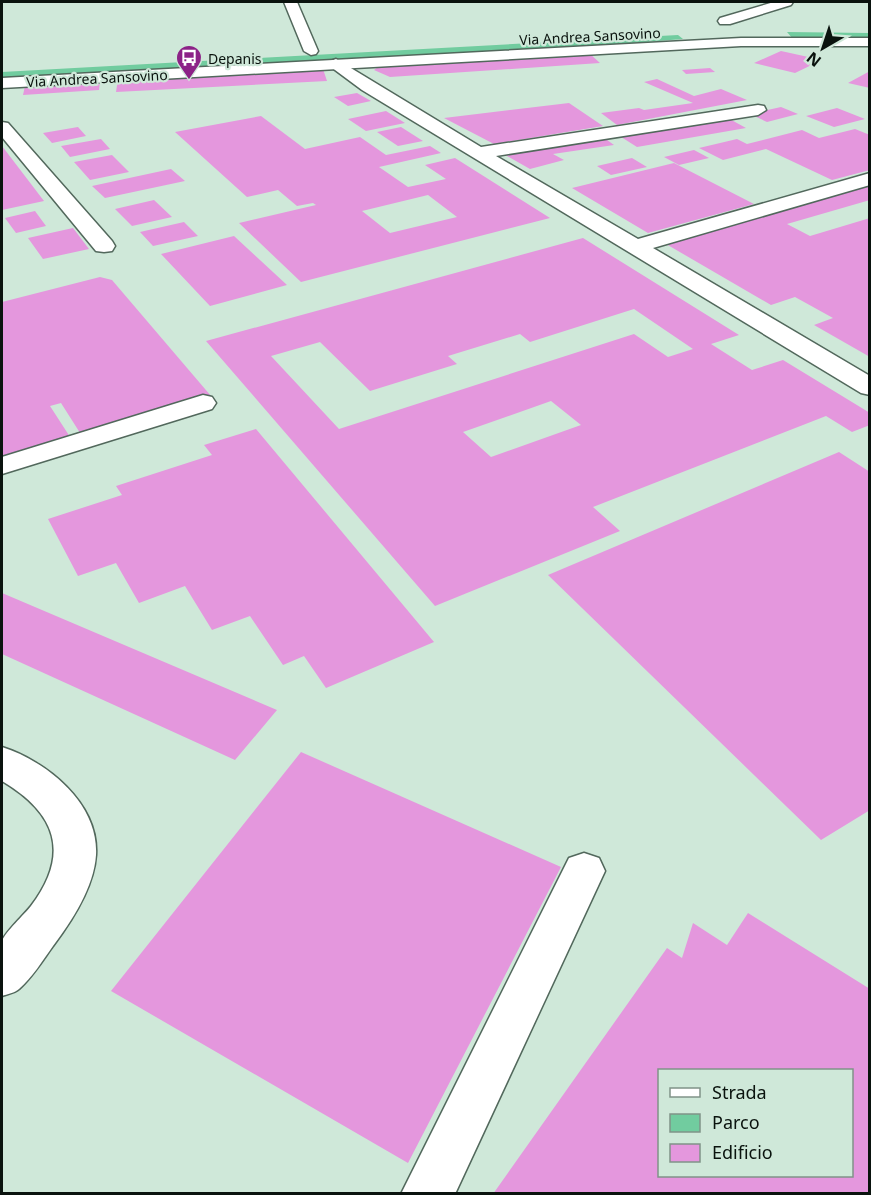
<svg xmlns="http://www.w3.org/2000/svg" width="871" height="1195" viewBox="0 0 871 1195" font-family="'Noto Sans',sans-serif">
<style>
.green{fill:#71cc9f}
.building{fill:#e497dd;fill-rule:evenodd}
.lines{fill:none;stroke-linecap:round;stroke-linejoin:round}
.minor-casing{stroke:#52685c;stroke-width:3}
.major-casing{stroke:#52685c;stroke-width:3}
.minor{fill:#fff;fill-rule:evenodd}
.major{fill:#fff;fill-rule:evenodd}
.labels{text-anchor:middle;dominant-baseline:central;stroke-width:4.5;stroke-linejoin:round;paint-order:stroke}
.far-street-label{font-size:14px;fill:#0a130e;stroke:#cfe8d9}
.far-poi-label{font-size:14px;fill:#0a130e;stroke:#cfe8d9;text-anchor:start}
</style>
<rect width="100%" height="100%" fill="#cfe8d9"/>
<path class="green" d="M 787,32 L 869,33 L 869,39 L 793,39 Z
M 678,35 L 683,39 L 557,49 L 2,79 L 2,72 Z"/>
<path class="building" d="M 781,51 L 822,60 L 795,73 L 754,63 Z
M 589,53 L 600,63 L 390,77 L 374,70 L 381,65 Z
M 710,68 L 715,72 L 686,74 L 682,70 Z
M 323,69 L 327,81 L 116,92 L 118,79 Z
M 870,71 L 870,88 L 848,83 Z
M 657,79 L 694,96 L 721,89 L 747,100 L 617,125 L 601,113 L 639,108 L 644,110 L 693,103 L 644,82 Z
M 100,81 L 99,90 L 23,95 L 25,86 Z
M 357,93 L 371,101 L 348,106 L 334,97 Z
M 569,103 L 603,126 L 494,144 L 444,118 Z
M 781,107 L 798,114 L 767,122 L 750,114 Z
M 837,108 L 865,119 L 834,127 L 806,116 Z
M 386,111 L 405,123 L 366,131 L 348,119 Z
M 261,116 L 305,149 L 360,137 L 386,155 L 430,146 L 441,153 L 379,167 L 408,187 L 446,179 L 425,165 L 455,158 L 550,218 L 301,282 L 239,223 L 316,205 L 313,203 L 297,206 L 278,190 L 247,197 L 175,132 ZM 428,195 L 457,217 L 390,233 L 362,211 Z
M 726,117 L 746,128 L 637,147 L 618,135 Z
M 78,127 L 86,136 L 52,143 L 43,133 Z
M 401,127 L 423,141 L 398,146 L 377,132 Z
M 855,129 L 870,135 L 870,170 L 832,180 L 766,149 L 723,160 L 699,148 L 737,139 L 747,144 L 802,130 L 819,138 Z
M 603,137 L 614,145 L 553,154 L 564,160 L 530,169 L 500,152 Z
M 101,139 L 110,149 L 70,157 L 61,146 Z
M 2,146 L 44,201 L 2,210 Z
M 694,150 L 709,158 L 679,165 L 664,157 Z
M 112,155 L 129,172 L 90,180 L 74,162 Z
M 632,158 L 647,167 L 611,175 L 597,166 Z
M 674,163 L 754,204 L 648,233 L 572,188 Z
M 171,169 L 185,181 L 105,198 L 92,186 Z
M 870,186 L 870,200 L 787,224 L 810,236 L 870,218 L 870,357 L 814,325 L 833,318 L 795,297 L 771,305 L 666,244 Z
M 154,200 L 172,217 L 132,226 L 115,209 Z
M 35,211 L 46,226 L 16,233 L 5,218 Z
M 184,222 L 198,236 L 153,246 L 140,232 Z
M 73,228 L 89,249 L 43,259 L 28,238 Z
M 234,236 L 287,285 L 210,306 L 161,254 Z
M 583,238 L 739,335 L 711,344 L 752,370 L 783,360 L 870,413 L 870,425 L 852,432 L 826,416 L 593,507 L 620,531 L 435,606 L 206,341 ZM 634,309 L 693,349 L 668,357 L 634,334 L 339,429 L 271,356 L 320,342 L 370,391 L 457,364 L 448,356 L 520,334 L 530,342 ZM 551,401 L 581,425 L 491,457 L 463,432 Z
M 100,277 L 112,280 L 211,396 L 82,436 L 61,403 L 50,406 L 72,440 L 2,462 L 2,302 Z
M 256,429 L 434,642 L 326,688 L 304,656 L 283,665 L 250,616 L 212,630 L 185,586 L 139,603 L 116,563 L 78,576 L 48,519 L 122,495 L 116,486 L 212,455 L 204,445 Z
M 839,452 L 870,472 L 870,810 L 821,840 L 548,575 Z
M 2,593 L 277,710 L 235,760 L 2,654 Z
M 301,752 L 561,867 L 408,1163 L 111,991 Z
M 748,913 L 870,989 L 870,1194 L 493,1194 L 667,948 L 682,958 L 693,923 L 727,945 ZM 660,1070 L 852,1070 L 852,1176 L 660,1176 Z"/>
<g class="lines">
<defs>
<path id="minor" d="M 284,2 L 297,2 L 318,51 L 316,54 L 311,55 L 304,51 Z
M 774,2 L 793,2 L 791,5 L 730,24 L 720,24 L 718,21 L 720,18 Z
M 336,59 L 481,147 L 758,105 L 764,106 L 766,110 L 758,115 L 496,156 L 638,239 L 870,173 L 870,185 L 653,248 L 870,376 L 870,395 L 861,393 L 362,90 L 331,67 L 328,64 L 331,61 Z
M 2,122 L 8,123 L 112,241 L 115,246 L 112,251 L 104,252 L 96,251 L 2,137 Z
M 203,395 L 212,397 L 216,403 L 212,409 L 2,474 L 2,457 Z
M 2,747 C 46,761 99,803 96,855 C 94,887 72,921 53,946 C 43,960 32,978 19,989 C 15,993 7,994 2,996 C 1,989 0,947 2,941 C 6,931 24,915 31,906 C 71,853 56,813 2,781 Z
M 584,853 L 599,858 L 605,871 L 455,1194 L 401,1194 L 569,858 Z"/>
<path id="major" d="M 741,38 L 870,38 L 870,46 L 741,46 L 2,88 L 2,78 Z"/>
</defs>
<use href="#minor" class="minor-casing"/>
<use href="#major" class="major-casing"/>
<use href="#minor" class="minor"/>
<use href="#major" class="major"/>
</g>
<defs>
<symbol id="bus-pin" viewBox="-11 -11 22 30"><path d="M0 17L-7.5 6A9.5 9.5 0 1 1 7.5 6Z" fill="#8c2287" stroke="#cfe8d9"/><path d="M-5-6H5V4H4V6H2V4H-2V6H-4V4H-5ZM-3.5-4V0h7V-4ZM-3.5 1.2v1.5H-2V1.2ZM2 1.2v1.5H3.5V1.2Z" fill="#fff"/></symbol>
</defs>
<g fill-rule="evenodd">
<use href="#bus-pin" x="174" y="43" width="30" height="40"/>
</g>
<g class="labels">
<g class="far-street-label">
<text transform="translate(590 36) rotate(-3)">Via Andrea Sansovino</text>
<text transform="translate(97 78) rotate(-3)">Via Andrea Sansovino</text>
</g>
<g class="far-poi-label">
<text x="208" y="58">Depanis</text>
</g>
</g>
<rect width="871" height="1195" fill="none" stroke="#0a130e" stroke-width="6"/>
<rect x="658" y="1069" width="195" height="108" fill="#cfe8d9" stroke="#809388" stroke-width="1.5"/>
<rect x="670" y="1088" width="30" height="9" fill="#ffffff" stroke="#809388" stroke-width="1.5"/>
<text x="712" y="1099" font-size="18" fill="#0a130e">Strada</text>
<rect x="670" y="1114" width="30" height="18" fill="#71cc9f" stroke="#809388" stroke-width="1.5"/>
<text x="712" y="1129" font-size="18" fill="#0a130e">Parco</text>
<rect x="670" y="1144" width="30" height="18" fill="#e497dd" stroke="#809388" stroke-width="1.5"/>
<text x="712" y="1159" font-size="18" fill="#0a130e">Edificio</text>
<g transform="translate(823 48) rotate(219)" stroke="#cfe8d9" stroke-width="4.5" paint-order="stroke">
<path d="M0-4.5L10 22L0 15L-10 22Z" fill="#0a130e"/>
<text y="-9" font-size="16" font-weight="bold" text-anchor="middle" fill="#0a130e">N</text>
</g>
</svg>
